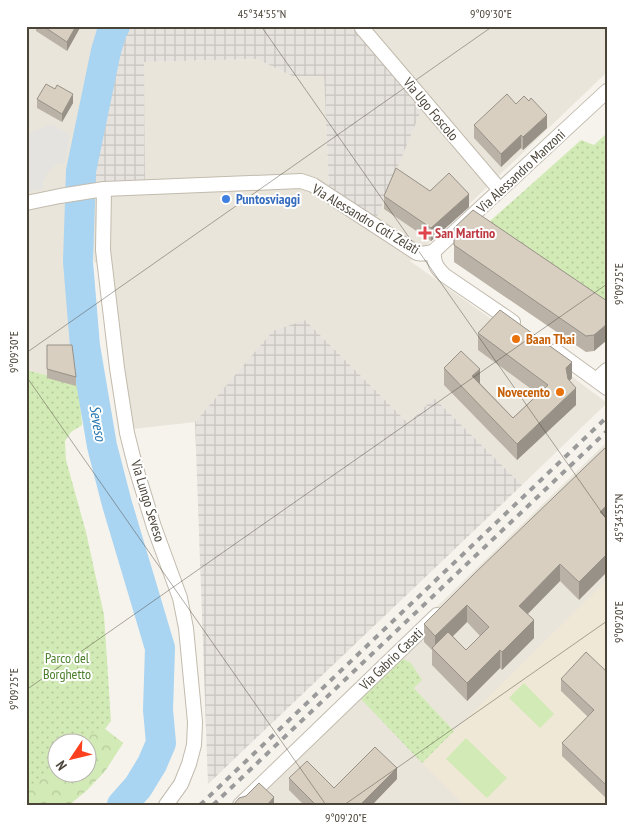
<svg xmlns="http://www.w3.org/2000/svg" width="633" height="831" viewBox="0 0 633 831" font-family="'PT Sans Narrow',sans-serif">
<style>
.residential{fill:#eae5da}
.industrial{fill:url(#industrial-grid)}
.education{fill:#efe8d6}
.green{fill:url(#green-dots);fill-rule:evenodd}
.forest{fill:url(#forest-crowns)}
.pitch{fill:#d2eab5}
.parking{fill:#e5e3e0}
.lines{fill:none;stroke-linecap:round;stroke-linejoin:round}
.river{stroke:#a9d4f2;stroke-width:30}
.minor-casing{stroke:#c2bbae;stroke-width:16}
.minor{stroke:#fff;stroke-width:14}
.rail{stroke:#9a9a9a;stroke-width:4;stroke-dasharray:6 6;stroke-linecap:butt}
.wall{fill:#bab2a6;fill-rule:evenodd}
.shaded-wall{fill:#979187}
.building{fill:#d8cfc1;stroke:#979187}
.ticks{fill:none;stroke:#4b4439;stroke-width:1;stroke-opacity:0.45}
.shop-dot{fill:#3f7fe0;stroke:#fff;stroke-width:2}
.health-dot{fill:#e0444e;stroke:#fff;stroke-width:2}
.food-dot{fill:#e8710a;stroke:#fff;stroke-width:2}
.labels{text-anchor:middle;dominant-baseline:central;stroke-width:4;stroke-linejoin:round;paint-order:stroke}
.street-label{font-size:14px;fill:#4b4439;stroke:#fff}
.shop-label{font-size:14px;font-weight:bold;fill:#366cbe;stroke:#fff;text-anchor:start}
.health-label{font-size:14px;font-weight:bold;fill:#be3a42;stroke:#fff;text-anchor:start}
.food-label{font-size:14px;font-weight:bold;fill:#c56008;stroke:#fff;text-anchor:start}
.park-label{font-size:14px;fill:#4a7f2a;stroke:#fff}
.water-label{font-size:15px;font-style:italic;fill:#2e7ab2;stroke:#fff}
.neatline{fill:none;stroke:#4b4439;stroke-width:2}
.ticks-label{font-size:12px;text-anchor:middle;fill:#4b4439}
</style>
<defs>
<pattern id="industrial-grid" width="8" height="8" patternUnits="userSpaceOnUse" patternTransform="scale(1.25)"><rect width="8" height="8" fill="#e6e2dd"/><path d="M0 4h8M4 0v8" fill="none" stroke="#c7c3be"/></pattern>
<pattern id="green-dots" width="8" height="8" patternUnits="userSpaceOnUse" patternTransform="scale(1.25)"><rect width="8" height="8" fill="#d2eab5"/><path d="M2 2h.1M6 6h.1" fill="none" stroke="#b6ca9c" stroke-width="1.8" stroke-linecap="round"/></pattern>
<pattern id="forest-crowns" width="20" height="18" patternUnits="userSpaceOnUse" patternTransform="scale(1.25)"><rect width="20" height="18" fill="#d2eab5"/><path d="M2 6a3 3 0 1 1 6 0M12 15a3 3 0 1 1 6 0" fill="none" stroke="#b6ca9c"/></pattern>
</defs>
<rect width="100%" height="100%" fill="#f6f3ec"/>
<path class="residential" d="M 26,26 L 104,26 L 76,135 L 70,163 L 68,291 L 78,380 L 42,374 L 26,370 Z
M 353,26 L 607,26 L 607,72 L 410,261 L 574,378 L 607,403 L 522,485 L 434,398 L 408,423 L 305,320 L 273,332 L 195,422 L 124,430 L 101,265 L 94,262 L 93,243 L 90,232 L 90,217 L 93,208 L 92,185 L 145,181 L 144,62 L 257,59 L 292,76 L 324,76 L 329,190 L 423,106 Z
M 607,442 L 607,805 L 230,805 L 351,690 L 454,731 L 414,688 L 389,653 Z"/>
<path class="industrial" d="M 130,26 L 353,26 L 423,106 L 376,219 L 329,190 L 324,76 L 292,76 L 257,59 L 144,62 L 145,181 L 92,185 L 93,164 L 96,146 L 122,43 Z
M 305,320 L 408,423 L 434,398 L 522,485 L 208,784 L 195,422 L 273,331 Z"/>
<path class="education" d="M 607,580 L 607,805 L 464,805 L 422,763 Z"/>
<path class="green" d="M 607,133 L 607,318 L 479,231 L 581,140 L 594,145 Z
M 26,370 L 42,374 L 78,380 L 82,425 L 71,432 L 65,441 L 66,460 L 86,532 L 104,615 L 111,721 L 105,729 L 123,743 L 105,771 L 87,790 L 69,805 L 26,805 ZM 58,744 L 88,744 L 88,774 L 58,774 Z
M 401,658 L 411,663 L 422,680 L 414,688 L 454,731 L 422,763 L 360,698 Z"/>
<path class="forest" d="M 105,729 L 123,743 L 105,771 L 87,790 L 69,805 L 26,805 L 26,788 L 48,775 L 57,764 L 58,774 L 88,774 L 88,744 L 77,743 L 85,735 Z"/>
<path class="pitch" d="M 524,683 L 554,714 L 540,728 L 509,698 Z
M 466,738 L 507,778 L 487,798 L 446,759 Z"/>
<path class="parking" d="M 51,124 L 70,134 L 65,163 L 57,164 L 48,171 L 43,182 L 43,189 L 26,192 L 26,136 L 30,133 Z"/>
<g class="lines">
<path class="river" d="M 115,26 L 112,31 L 106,51 L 81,171 L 78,262 L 85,346 L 102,446 L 117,504 L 160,648 L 158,710 L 161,743 L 152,764 L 138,787 L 122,805"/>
<defs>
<path id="minor" d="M 362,28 L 500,190
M 104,189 L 103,250 L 117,368 L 127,433 L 135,465 L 154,527 L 180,598 L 186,628 L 195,722 L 194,745 L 189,764 L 181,784 L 166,805
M 26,203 L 60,196 L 104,189 L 301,181 L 313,185 L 417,253 C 424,254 428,254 434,251 L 607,91
M 434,251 C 433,262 436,267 444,275 L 513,322
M 556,351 L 607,388
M 596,380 L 607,370
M 240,805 L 437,615"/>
</defs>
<use href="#minor" class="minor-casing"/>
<use href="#minor" class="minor"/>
<path class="rail" d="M 200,805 L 607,417
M 213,805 L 607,431"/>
</g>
<path class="wall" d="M 36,26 L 81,26 L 67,51 L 36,31 Z
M 37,99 L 73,103 L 62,122 L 37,108 Z
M 516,104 L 547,128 L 523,150 L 521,148 L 501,167 L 474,138 L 474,125 Z
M 430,191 L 469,207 L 431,241 L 384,209 L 384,196 Z
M 454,228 L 607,301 L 607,340 L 594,351 L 586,352 L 454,262 Z
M 478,333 L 572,378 L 569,381 L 576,405 L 517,460 L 444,385 L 444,368 L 480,383 L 513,418 L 538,394 L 478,350 Z
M 47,345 L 76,377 L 76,386 L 47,378 Z
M 607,446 L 579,600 L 560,581 L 527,614 L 534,638 L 502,670 L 500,668 L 467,701 L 432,665 L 432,650 L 424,642 L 424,624 ZM 467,622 L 480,636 L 466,650 L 453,636 Z
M 607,672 L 607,799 L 562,756 L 562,743 L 588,717 L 561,691 L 561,679 Z
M 289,778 L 334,788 L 397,779 L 372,805 L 304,805 L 289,790 Z"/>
<path class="shaded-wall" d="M 76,26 L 81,26 L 67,51 L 67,42 Z
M 73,94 L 73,103 L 62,122 L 62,114 Z
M 28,104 L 28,119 L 26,123 L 26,108 Z
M 547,115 L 547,128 L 523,150 L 523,137 Z
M 521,135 L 521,148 L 501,167 L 501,154 Z
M 469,194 L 469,207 L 431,241 L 431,228 Z
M 607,324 L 607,340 L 594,351 L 594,335 Z
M 572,362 L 572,378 L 566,385 L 566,368 Z
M 480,369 L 480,385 L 472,376 Z
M 576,388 L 576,405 L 517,460 L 517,444 Z
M 607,505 L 607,523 L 600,512 Z
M 607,554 L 607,572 L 579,600 L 579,582 Z
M 560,564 L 560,581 L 519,623 L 519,606 Z
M 467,605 L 467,622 L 436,653 L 435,651 L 435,636 Z
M 534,620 L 534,638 L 502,670 L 502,652 Z
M 500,650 L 500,668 L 467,701 L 467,683 Z
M 397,768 L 397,779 L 372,805 L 360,805 Z
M 274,797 L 274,805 L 267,805 Z"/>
<path class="building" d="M 43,26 L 76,26 L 67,42 Z
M 46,84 L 55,89 L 57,85 L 73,94 L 62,114 L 37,99 Z
M 507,94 L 516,104 L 524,96 L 529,101 L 531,98 L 547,115 L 523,137 L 521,135 L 501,154 L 474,125 Z
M 396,168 L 430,191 L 449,173 L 469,194 L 431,228 L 384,196 Z
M 473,210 L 607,301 L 607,324 L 594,335 L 586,336 L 454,245 L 454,228 Z
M 500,310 L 572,362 L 566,368 L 568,379 L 576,388 L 517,444 L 444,368 L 461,351 L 480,369 L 472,376 L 513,418 L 548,385 L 478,333 Z
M 47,345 L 72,345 L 76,377 L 47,369 Z
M 607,446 L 607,505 L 600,512 L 607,519 L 607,554 L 579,582 L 560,564 L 519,606 L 534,620 L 502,652 L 500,650 L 467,683 L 432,648 L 448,632 L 466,650 L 489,627 L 467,605 L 435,636 L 424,624 L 476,572 Z
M 586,652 L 607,672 L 607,786 L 562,743 L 594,710 L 561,679 Z
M 375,747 L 397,768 L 360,805 L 316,805 L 289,778 L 307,761 L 334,788 Z
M 259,783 L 274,797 L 267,805 L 233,805 L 239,798 L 246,796 Z"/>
<path class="ticks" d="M 261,26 L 607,520M 26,353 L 493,26M 26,376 L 326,805M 26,690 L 607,284M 344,805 L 607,621"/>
<circle class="shop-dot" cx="226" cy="199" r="5"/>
<path class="health-dot" d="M422.5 225.5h5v5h5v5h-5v5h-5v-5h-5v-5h5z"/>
<g class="food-dot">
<circle cx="516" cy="339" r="5"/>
<circle cx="560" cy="392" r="5"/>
</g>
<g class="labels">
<g class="street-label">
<text transform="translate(431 109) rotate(50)">Via Ugo Foscolo</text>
<text transform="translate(521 171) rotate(-43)">Via Alessandro Manzoni</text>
<text transform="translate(366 219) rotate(31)">Via Alessandro Coti Zelati</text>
<text transform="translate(148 501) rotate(73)">Via Lungo Seveso</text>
<text transform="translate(391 659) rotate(-44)">Via Gabrio Casati</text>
</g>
<g class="shop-label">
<text x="236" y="199">Puntosviaggi</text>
</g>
<g class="health-label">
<text x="435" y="233">San Martino</text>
</g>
<g class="food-label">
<text x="526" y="339">Baan Thai</text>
<text x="550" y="392" text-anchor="end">Novecento</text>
</g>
<g class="park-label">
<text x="67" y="658">Parco del<tspan x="67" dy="16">Borghetto</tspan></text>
</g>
<g class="water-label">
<text transform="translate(98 423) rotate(80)">Seveso</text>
</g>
</g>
<rect width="633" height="831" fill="none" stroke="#ffffff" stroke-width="55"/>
<g transform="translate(72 758) rotate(235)"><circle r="24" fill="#ffffff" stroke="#b7b4b0"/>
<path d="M0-4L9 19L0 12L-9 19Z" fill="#fc3f1d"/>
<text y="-8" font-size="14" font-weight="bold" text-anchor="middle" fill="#4b4439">N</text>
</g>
<rect x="28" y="28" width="578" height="776" class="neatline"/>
<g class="ticks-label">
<text x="262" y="18">45°34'55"N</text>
<text x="491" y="18">9°09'30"E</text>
<text transform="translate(619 284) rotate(-90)" y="4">9°09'25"E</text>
<text transform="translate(14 352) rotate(-90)" y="4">9°09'30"E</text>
<text transform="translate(619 518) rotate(-90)" y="4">45°34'55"N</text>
<text transform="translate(619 622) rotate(-90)" y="4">9°09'20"E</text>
<text transform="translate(14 689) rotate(-90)" y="4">9°09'25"E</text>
<text x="346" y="822">9°09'20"E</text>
</g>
</svg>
